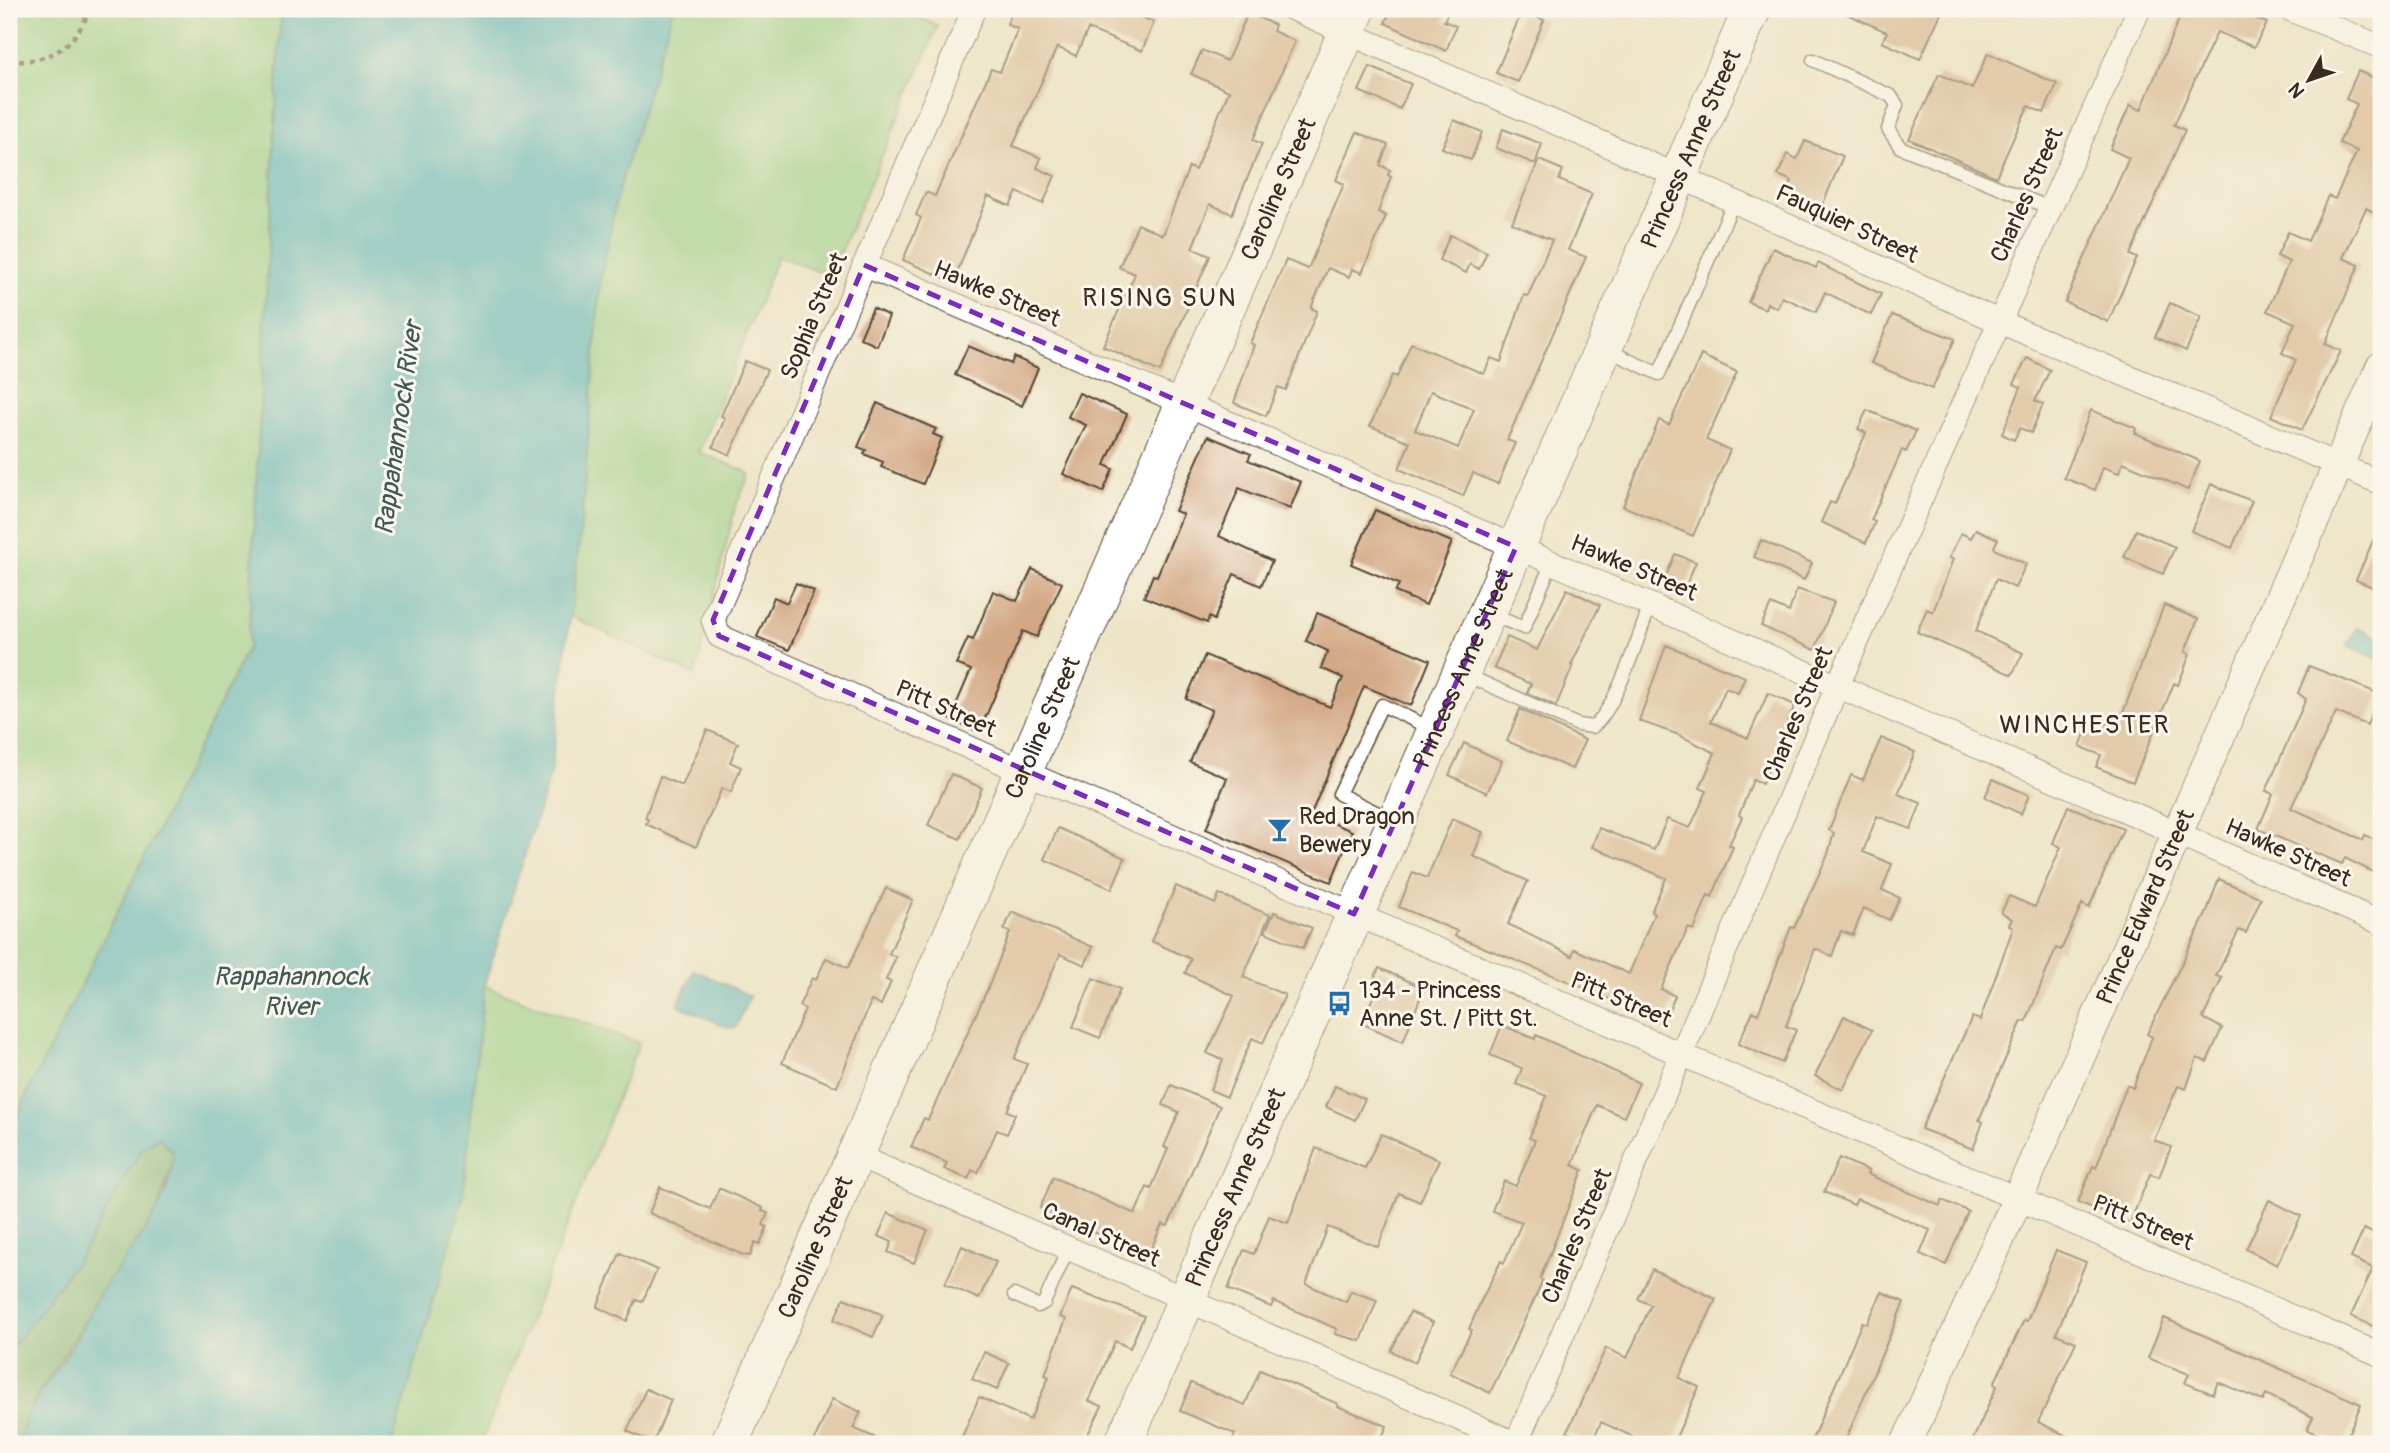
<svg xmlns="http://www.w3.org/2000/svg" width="2390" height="1453" viewBox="0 0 2390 1453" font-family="Pangolin,sans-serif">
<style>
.green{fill:#8dcf87;stroke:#647c52;stroke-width:2}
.forest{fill:#72b274;stroke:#566e49;stroke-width:2}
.water{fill:#44b1c1;stroke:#406e70;stroke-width:2}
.building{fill:#d3a985;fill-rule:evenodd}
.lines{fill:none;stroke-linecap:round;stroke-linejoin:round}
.service-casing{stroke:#564638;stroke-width:15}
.minor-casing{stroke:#564638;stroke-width:25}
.tertiary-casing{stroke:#564638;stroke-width:32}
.primary-casing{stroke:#564638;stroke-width:39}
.path{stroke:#564638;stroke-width:4.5;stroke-dasharray:5 5;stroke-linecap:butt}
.service{stroke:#fff;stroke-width:12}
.minor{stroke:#fff;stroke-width:23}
.tertiary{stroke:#fff;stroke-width:30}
.primary{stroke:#fff;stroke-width:37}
.marked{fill:none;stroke:#7b2cbf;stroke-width:5;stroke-dasharray:14 9;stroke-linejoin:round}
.labels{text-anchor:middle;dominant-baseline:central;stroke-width:6;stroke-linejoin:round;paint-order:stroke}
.street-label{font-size:24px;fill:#3b2a1e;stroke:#fbf7ec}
.poi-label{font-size:24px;fill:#3b2a1e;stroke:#fbf7ec;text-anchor:start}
.neighbourhood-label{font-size:26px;letter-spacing:2px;fill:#3b2a1e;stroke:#fbf7ec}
.water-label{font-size:26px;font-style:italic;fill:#3e5957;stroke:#fbf7ec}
</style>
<rect width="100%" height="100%" fill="#fbf7ec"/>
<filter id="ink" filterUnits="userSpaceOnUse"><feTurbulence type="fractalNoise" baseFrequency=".0143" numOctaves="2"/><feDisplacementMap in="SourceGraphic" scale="14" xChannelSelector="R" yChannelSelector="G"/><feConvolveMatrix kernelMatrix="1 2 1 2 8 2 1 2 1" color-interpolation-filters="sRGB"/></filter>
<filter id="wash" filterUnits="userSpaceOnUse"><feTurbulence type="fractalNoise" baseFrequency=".00686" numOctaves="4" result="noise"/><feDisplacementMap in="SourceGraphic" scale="28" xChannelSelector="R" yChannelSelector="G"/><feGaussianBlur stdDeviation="1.57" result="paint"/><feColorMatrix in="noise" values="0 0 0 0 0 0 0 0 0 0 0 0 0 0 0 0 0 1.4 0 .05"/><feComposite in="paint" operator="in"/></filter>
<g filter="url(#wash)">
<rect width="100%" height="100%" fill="#eee5c8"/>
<path class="green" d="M 9,9 L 281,9 L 248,647 L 9,1131 Z
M 673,9 L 902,9 L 938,26 L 830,276 L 778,256 L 699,452 L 750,473 L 735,508 L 695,675 L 570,616 L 582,517 L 600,284 L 616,199 Z
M 484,986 L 639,1043 L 481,1444 L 392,1444 L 463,1197 Z"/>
<path class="forest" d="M 158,1137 L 173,1152 L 173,1163 L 157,1211 L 34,1400 L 18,1444 L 9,1444 L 9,1352 L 82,1253 L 141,1150 Z"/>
<path class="water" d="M 281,9 L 673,9 L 616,199 L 600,284 L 582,517 L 551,771 L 484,986 L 463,1197 L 392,1444 L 18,1444 C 28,1405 51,1379 72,1346 C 83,1327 91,1307 103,1289 C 131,1248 173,1205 173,1152 L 158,1137 L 141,1150 L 82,1253 L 9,1352 L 9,1131 L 248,647 Z
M 2357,627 L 2381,639 L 2381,661 L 2348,645 Z
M 694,970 L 750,996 L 736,1027 L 729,1028 L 680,1006 L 678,1004 Z"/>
<g id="blocks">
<path class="building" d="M 1013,9 L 1120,9 L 1154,22 L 1142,51 L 1088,29 L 1076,56 L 1057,47 L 1013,146 L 1041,158 L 1037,168 L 1055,176 L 1043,204 L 1017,192 L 1010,206 L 988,196 L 953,282 L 903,260 L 921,218 L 916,215 L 926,192 L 935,196 L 991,69 L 1000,72 L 1018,29 L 1007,24 Z
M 1391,9 L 1450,9 L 1444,21 L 1456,26 L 1446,51 L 1385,23 Z
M 1836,9 L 1943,9 L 1920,59 L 1882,42 L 1887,32 Z
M 2183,9 L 2233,9 L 2267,23 L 2254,47 L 2217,32 L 2174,125 L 2185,130 L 2130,255 L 2137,258 L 2108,322 L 2065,302 L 2129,158 L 2110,149 L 2130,105 L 2141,110 Z
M 1522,11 L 1544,20 L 1518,82 L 1496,73 Z
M 1248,13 L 1275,25 L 1273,31 L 1295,41 L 1253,140 L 1262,144 L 1232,214 L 1210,204 L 1192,248 L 1210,256 L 1160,372 L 1103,346 L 1135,274 L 1119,267 L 1138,224 L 1163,235 L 1189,167 L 1195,170 L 1229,91 L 1191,74 L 1202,50 L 1227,61 Z
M 1988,53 L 2057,84 L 2044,113 L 2028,106 L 1996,177 L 1909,139 L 1939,74 L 1972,89 Z
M 1370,67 L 1411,84 L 1400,109 L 1359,91 Z
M 2358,71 L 2381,81 L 2381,216 L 2366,208 L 2343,258 L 2359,265 L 2325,344 L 2341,351 L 2302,430 L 2271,416 L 2296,360 L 2282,353 L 2295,323 L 2267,311 L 2289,262 L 2277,256 L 2288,232 L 2308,241 L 2328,196 L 2335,199 L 2357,151 L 2339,143 L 2357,104 L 2346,99 Z
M 1454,120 L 1482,132 L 1471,160 L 1442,148 Z
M 1503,129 L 1542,144 L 1535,164 L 1496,148 Z
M 1357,132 L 1388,145 L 1380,165 L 1390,170 L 1388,175 L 1391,177 L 1378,212 L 1386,216 L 1362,273 L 1352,269 L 1349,277 L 1328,268 L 1311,308 L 1317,311 L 1286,390 L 1278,387 L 1266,416 L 1234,403 L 1254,345 L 1250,343 L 1286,260 L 1308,269 L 1344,184 L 1336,180 Z
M 1805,141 L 1843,156 L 1820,211 L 1786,197 L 1792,181 L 1778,175 L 1787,154 L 1797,159 Z
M 1539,160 L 1563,170 L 1559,180 L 1592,194 L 1568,250 L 1586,257 L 1507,440 L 1515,443 L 1498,484 L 1473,473 L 1463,496 L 1399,469 L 1410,442 L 1370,426 L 1392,375 L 1397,377 L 1411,343 L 1484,374 L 1491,358 L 1501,362 L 1524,295 L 1528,296 L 1552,240 L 1512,223 ZM 1431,391 L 1474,409 L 1458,448 L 1415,430 Z
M 1450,235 L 1487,252 L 1479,269 L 1470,264 L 1466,273 L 1439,260 Z
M 1773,248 L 1816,268 L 1818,263 L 1881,294 L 1871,315 L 1825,292 L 1816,312 L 1782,297 L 1777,308 L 1767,303 L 1765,309 L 1748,302 Z
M 2170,303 L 2201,317 L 2186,351 L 2155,337 Z
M 873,308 L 889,316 L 877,346 L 860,338 Z
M 1892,315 L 1955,339 L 1932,389 L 1871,363 Z
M 968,346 L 1011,364 L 1014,357 L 1038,368 L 1022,406 L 955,375 Z
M 1701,355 L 1737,372 L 1706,440 L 1730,450 L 1693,536 L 1623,506 L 1659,420 L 1669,425 Z
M 2027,358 L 2050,370 L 2035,401 L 2043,404 L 2031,433 L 2020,428 L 2014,440 L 2002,434 L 2021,387 L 2014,384 Z
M 745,361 L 767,370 L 730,455 L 713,447 L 725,418 L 721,416 Z
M 1079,393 L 1127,414 L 1105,465 L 1113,469 L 1103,492 L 1063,474 L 1086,425 L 1068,417 Z
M 877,403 L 936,429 L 933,434 L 942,438 L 923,484 L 881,467 L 883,462 L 864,454 L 866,450 L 858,447 Z
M 1867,410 L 1916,431 L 1906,452 L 1902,450 L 1871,520 L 1875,522 L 1866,543 L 1821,522 L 1830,502 L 1835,504 L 1866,433 L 1858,429 Z
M 2091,410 L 2136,428 L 2135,433 L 2200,461 L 2188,490 L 2123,462 L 2119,473 L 2103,467 L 2095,490 L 2064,478 Z
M 1208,436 L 1251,454 L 1248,460 L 1301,482 L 1290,509 L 1239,488 L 1219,536 L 1272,561 L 1261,586 L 1234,574 L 1214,620 L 1209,617 L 1207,623 L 1144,597 L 1153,575 L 1157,576 L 1183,514 L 1175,511 Z
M 2211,484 L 2252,501 L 2232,548 L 2191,531 Z
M 1375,510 L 1452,542 L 1426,605 L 1395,592 L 1399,584 L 1351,564 Z
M 2381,522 L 2381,591 L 2356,580 Z
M 1976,529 L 1998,539 L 1994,547 L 1996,550 L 2026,564 L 2015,588 L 1996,579 L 1976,631 L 2023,653 L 2012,675 L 1917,632 L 1927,609 L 1933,612 L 1953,559 L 1949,558 L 1961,533 L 1971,538 Z
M 2136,530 L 2175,547 L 2163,574 L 2124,557 Z
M 1761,540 L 1812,563 L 1804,580 L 1754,557 Z
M 1675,554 L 1696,562 L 1683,592 L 1663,584 Z
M 1032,569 L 1062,583 L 1037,637 L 1023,631 L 979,732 L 950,719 L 971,670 L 956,664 L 968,638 L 973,640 L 993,591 L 1017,601 Z
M 796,583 L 814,591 L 789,650 L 757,637 L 774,597 L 787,603 Z
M 1567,589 L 1600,605 L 1571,665 L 1573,666 L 1556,706 L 1527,693 L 1531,684 L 1494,668 L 1507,637 L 1537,650 Z
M 1797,589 L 1834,602 L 1815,650 L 1761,626 L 1771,604 L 1789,612 Z
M 2164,605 L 2198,619 L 2185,652 L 2190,654 L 2178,685 L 2174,683 L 2133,782 L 2096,767 L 2101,755 L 2080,747 L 2091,718 L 2117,728 Z
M 1317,613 L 1430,660 L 1411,706 L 1364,686 L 1311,814 L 1352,831 L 1331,882 L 1206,829 L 1227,778 L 1190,762 L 1212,710 L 1186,699 L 1205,655 L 1330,707 L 1343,678 L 1321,668 L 1328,651 L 1306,641 Z
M 1666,645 L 1745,677 L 1738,693 L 1726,688 L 1711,722 L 1748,738 L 1768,693 L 1795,705 L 1762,784 L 1753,780 L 1739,815 L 1742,817 L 1729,845 L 1733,847 L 1712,897 L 1708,895 L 1694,930 L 1688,928 L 1661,989 L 1675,996 L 1663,1024 L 1592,991 L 1455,936 L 1457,931 L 1399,907 L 1413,872 L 1427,878 L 1452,819 L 1483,832 L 1473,856 L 1528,881 L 1508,924 L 1572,956 L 1574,949 L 1629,974 L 1654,914 L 1651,912 L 1666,878 L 1592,847 L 1599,828 L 1654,850 L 1667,819 L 1690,828 L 1707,791 L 1700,788 L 1715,753 L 1679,735 L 1639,721 Z
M 2309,666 L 2380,694 L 2367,725 L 2336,712 L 2291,808 L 2363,840 L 2365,835 L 2381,844 L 2381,876 L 2345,858 L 2342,864 L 2258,829 L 2273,794 L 2266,791 L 2306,699 L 2298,693 Z
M 1520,709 L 1585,740 L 1572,769 L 1507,741 Z
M 707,730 L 738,743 L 730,762 L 741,767 L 731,792 L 722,788 L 696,847 L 646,824 L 648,819 L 645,818 L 660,776 L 682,786 Z
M 1881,738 L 1915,752 L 1898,794 L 1921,803 L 1911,829 L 1877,816 L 1863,852 L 1892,864 L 1882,890 L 1900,898 L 1889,920 L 1864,908 L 1853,935 L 1841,931 L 1832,956 L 1815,949 L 1786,1026 L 1796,1030 L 1782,1063 L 1738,1044 L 1753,1011 L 1758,1014 L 1791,927 L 1794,928 L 1827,857 L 1834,833 L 1829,830 L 1851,775 L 1863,780 Z
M 1464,743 L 1502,761 L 1487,793 L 1449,775 Z
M 951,774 L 982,788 L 960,839 L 928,825 Z
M 1993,779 L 2029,795 L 2021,814 L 1985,797 Z
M 2068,806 L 2123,829 L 2089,908 L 2082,904 L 2061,950 L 2056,948 L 2026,1022 L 2022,1021 L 1996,1080 L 1979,1120 L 1983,1122 L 1973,1149 L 1921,1129 L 1972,1017 L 1980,1020 L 2013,928 L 2009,925 L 2012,919 L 2001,913 L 2009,896 L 2035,907 L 2061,847 L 2053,843 Z
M 1058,828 L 1125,858 L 1112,889 L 1044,859 Z
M 2219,879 L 2261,898 L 2246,933 L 2239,930 L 2216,976 L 2222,978 L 2203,1018 L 2222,1028 L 2207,1062 L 2197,1058 L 2186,1089 L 2178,1086 L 2154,1140 L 2171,1147 L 2159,1177 L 2150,1174 L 2130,1223 L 2078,1202 L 2093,1166 L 2096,1168 L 2127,1085 L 2133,1088 L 2152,1037 L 2147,1034 L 2205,916 Z
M 1176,886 L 1215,904 L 1219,894 L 1270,915 L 1243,977 L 1285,995 L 1263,1043 L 1252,1038 L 1227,1097 L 1210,1090 L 1223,1060 L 1207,1053 L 1234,996 L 1185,973 L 1191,959 L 1151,941 Z
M 886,888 L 913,900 L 889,954 L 896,957 L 886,980 L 891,982 L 881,1005 L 871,1001 L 837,1087 L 782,1063 L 805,1009 L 799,1006 L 812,978 L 816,980 L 826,958 L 848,968 Z
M 1012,912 L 1093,947 L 1085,965 L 1060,954 L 1014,1059 L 1027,1064 L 1007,1111 L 1015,1114 L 1007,1134 L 997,1130 L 978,1173 L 972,1170 L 968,1179 L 944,1169 L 947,1163 L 911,1147 L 924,1118 L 928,1120 L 988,988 L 1010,932 L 1004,930 Z
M 1274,912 L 1312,928 L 1303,948 L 1265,932 Z
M 1379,968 L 1424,988 L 1403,1042 L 1361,1023 L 1375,993 L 1369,990 Z
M 1093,978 L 1120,989 L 1100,1038 L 1073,1027 Z
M 1844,1016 L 1872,1030 L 1843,1090 L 1815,1076 Z
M 1502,1025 L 1535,1039 L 1536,1035 L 1639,1083 L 1624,1117 L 1597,1105 L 1572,1165 L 1583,1170 L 1540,1279 L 1543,1281 L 1490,1393 L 1450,1373 L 1472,1330 L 1469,1329 L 1481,1301 L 1501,1261 L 1504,1263 L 1522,1222 L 1492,1211 L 1504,1181 L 1516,1186 L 1535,1140 L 1529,1138 L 1547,1096 L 1516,1084 L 1522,1068 L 1490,1055 Z
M 1171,1085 L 1220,1106 L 1168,1226 L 1162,1224 L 1148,1256 L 1040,1208 L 1053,1177 L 1135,1214 L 1147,1187 L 1151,1189 L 1168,1149 L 1164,1147 L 1179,1112 L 1163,1105 Z
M 1335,1086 L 1365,1099 L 1355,1120 L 1326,1107 Z
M 1381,1134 L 1439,1160 L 1420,1202 L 1399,1193 L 1378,1247 L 1328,1227 L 1306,1284 L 1346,1302 L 1351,1291 L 1377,1300 L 1361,1341 L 1335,1334 L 1337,1329 L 1274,1301 L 1271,1307 L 1228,1289 L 1244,1250 L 1254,1254 L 1269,1216 L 1288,1223 L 1316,1148 L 1365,1168 Z
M 1839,1158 L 1869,1171 L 1867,1174 L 1940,1206 L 1942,1200 L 1968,1211 L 1946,1265 L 1920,1254 L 1930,1230 L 1857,1199 L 1854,1205 L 1824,1192 Z
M 660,1187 L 710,1209 L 719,1188 L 763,1208 L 762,1211 L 768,1213 L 763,1225 L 767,1227 L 760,1244 L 755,1242 L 750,1256 L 743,1255 L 649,1213 Z
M 2269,1200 L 2301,1216 L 2277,1265 L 2246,1249 Z
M 888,1213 L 928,1230 L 914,1263 L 888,1252 L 892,1242 L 878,1236 Z
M 2364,1229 L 2381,1237 L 2381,1330 L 2351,1316 L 2373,1268 L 2351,1258 Z
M 962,1246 L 996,1262 L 979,1299 L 945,1284 Z
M 2056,1250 L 2086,1262 L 2056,1334 L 2076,1342 L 2038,1422 L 2083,1444 L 1971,1444 L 1997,1386 L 1994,1384 L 2024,1320 L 2027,1321 Z
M 620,1253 L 657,1270 L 642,1302 L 636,1300 L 627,1321 L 597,1307 Z
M 1652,1269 L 1716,1299 L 1679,1378 L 1699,1387 L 1673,1444 L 1649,1444 L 1601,1422 L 1591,1444 L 1567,1432 L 1606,1348 L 1627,1358 L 1651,1305 L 1638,1299 Z
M 1072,1289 L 1144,1316 L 1130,1348 L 1115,1341 L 1089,1401 L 1102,1406 L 1083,1444 L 959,1444 L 979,1397 L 1030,1420 L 1049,1377 L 1045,1375 L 1066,1319 L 1060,1317 Z
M 1882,1292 L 1904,1302 L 1844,1444 L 1810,1444 L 1862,1322 L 1867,1324 Z
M 844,1298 L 883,1315 L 873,1337 L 834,1320 Z
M 1410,1312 L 1433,1322 L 1415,1363 L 1391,1351 Z
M 2164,1318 L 2361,1404 L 2344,1444 L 2307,1430 L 2313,1417 L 2266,1394 L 2263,1401 L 2218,1382 L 2213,1394 L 2185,1383 L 2189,1374 L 2148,1358 Z
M 984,1352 L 1009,1363 L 997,1390 L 972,1379 Z
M 1260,1370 L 1338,1404 L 1337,1406 L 1387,1426 L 1379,1444 L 1231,1444 L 1235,1434 L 1180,1411 L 1191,1383 L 1245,1405 Z
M 646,1389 L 671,1400 L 653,1443 L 627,1431 Z
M 832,1399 L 861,1412 L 853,1428 L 890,1444 L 813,1444 Z"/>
</g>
</g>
<g filter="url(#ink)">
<use href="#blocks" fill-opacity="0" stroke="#564638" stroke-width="2"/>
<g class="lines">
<defs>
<path id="service" d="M 1813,60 L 1891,96 L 1897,105 L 1888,129 L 1900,147 L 2050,208
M 1605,349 L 1659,374 L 1734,201
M 1490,614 L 1524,628 L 1552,562
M 1464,674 L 1578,725 L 1592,727 C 1615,713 1640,631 1651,603
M 1392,820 L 1339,794 L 1382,705 L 1434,730
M 1014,1295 L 1038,1306 L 1044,1303 L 1068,1249"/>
<path id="minor" d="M 974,9 L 713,620 L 719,636 L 1024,772 L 2381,1355
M 1293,9 L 1678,176 L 2000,322 L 2381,483
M 2289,9 L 2381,47
M 864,265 C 1370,484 1877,700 2381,923
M 857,1156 L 1517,1444
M 1516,1444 L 1837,687 L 2139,9"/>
<g id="tertiary">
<path id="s1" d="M 1906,1444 L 2018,1198 L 2381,367"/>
</g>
<g id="primary">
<path id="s2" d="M 729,1444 L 1357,9"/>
<path id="s3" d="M 1123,1444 L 1752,9"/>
</g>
</defs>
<use href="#service" class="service-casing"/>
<use href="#minor" class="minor-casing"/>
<use href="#tertiary" class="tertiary-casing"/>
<use href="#primary" class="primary-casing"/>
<path class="path" d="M 9,62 C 51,61 73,49 90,9"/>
<use href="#service" class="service"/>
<use href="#minor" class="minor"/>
<use href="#tertiary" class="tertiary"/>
<use href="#primary" class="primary"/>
</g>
</g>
<path d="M0 0H2390V1453H0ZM 864,265 L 1516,547 L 1354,914 L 719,636 L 713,620 Z" fill="#eee5c8" fill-opacity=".55" fill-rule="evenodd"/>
<path class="marked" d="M 864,265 L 1516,547 L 1354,914 L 719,636 L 713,620 Z"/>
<defs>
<symbol id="bar-bare" viewBox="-9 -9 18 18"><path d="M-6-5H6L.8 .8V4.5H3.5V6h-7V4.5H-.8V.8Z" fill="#1f6fb2" stroke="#fbf7ec" stroke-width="2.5" paint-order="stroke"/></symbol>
<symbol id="bus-bare" viewBox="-9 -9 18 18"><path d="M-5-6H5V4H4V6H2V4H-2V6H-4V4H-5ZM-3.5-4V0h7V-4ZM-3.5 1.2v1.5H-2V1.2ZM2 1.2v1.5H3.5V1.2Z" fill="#1f6fb2" stroke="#fbf7ec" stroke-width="2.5" paint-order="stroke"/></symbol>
</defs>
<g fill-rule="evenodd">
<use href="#bar-bare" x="1262" y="812" width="35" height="35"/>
<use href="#bus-bare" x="1322" y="986" width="35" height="35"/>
</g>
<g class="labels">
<g class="street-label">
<text stroke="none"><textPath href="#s3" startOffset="1414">Princess Anne Street</textPath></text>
<text stroke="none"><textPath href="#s2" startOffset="1370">Caroline Street</textPath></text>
<text transform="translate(2027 195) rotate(-66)">Charles Street</text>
<text transform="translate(1847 224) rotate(25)">Fauquier Street</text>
<text transform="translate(997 294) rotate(23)">Hawke Street</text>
<text transform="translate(814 316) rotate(-67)">Sophia Street</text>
<text transform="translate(1634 568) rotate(23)">Hawke Street</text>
<text stroke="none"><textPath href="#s3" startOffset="847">Princess Anne Street</textPath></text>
<text transform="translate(946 709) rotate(24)">Pitt Street</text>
<text transform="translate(1798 714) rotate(-67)">Charles Street</text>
<text stroke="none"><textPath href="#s2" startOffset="782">Caroline Street</textPath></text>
<text transform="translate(2288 853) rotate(24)">Hawke Street</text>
<text stroke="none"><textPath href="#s1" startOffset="588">Prince Edward Street</textPath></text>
<text transform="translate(1621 1000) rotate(23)">Pitt Street</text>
<text stroke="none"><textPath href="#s3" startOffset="280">Princess Anne Street</textPath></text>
<text transform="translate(2143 1223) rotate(23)">Pitt Street</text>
<text transform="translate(1101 1235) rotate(24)">Canal Street</text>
<text transform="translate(1577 1236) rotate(-67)">Charles Street</text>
<text stroke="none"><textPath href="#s2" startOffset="215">Caroline Street</textPath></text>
</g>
<g class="poi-label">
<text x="1299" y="816">Red Dragon<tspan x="1299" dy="28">Bewery</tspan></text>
<text x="1359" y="990">134 - Princess<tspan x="1359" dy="28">Anne St. / Pitt St.</tspan></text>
</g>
<g class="neighbourhood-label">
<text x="1160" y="298">RISING SUN</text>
<text x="2085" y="725">WINCHESTER</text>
</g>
<g class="water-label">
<text transform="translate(399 428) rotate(-82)">Rappahannock River</text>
<text x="291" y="977">Rappahannock<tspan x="291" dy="30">River</tspan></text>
</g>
</g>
<rect width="2390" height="1453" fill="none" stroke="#fbf7ec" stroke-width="35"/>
<g transform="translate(2309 80) rotate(230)" stroke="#fbf7ec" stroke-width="5" paint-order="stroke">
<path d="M0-5L12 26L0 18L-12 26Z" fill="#3b2a1e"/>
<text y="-10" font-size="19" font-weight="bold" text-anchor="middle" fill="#3b2a1e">N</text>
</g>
</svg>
